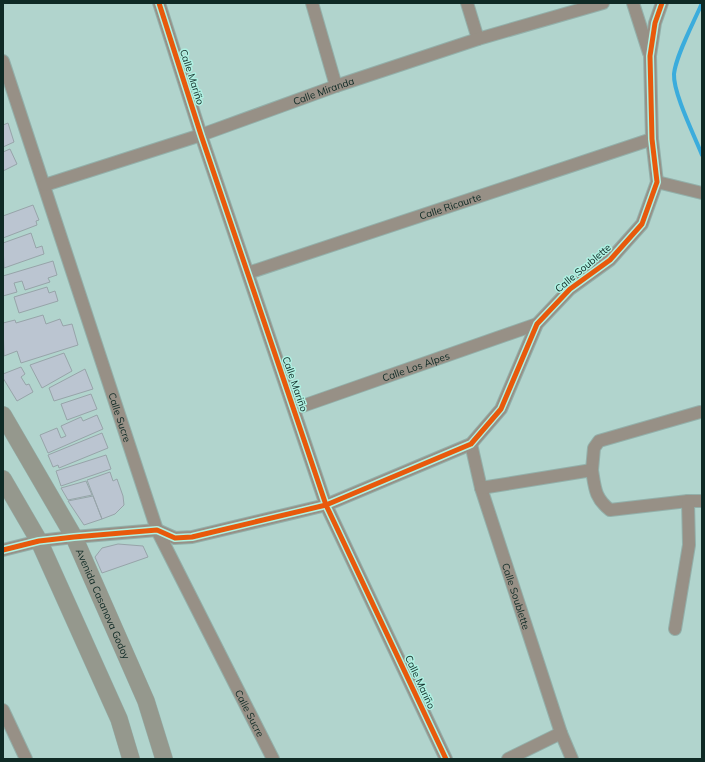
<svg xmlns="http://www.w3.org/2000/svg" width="705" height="762" viewBox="0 0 705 762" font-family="Mulish,sans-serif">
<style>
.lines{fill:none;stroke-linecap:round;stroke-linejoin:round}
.stream{stroke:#3bacdc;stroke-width:4}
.building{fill:#bbc5d1;stroke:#97a4a9}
.street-casing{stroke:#93b0aa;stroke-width:14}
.secondary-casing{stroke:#93b0aa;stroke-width:18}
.street{stroke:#979086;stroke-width:12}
.secondary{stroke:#95988d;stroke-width:17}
.cycleway-casing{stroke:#aff1e2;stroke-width:8}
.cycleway{stroke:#e8590c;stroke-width:5}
.labels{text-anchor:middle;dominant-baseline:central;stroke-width:3;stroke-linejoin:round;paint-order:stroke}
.street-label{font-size:10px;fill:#0f2a25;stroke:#aff1e2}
</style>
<rect width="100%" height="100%" fill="#b1d4cd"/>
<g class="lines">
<path class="stream" d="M 702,3 C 694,22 676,55 674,74 C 673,93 695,137 702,155"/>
</g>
<path class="building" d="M 8,123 L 14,142 L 3,147 L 3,125 Z
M 10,149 L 17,164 L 3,171 L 3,152 Z
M 33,205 L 39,220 L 36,221 L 37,225 L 3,238 L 3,216 Z
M 31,233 L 36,248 L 42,246 L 44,254 L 4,268 L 3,243 Z
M 53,261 L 57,275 L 48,278 L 50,282 L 25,290 L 22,281 L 14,283 L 17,292 L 3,296 L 3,276 Z
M 47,287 L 49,293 L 55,291 L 58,301 L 19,313 L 14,297 Z
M 43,315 L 46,324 L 60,319 L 63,326 L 72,324 L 78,345 L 21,363 L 17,351 L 4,356 L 3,323 L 15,320 L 16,323 Z
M 64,353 L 72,371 L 42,388 L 30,365 Z
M 21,367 L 25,374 L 21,377 L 26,385 L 29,384 L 33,392 L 17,401 L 3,378 L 3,374 Z
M 85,369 L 93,389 L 54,401 L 49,388 Z
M 91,394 L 97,409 L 67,420 L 61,404 Z
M 97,415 L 103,429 L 48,453 L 40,435 L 57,428 L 61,438 L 66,436 L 61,426 L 81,417 L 83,421 Z
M 102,433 L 108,448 L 59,468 L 58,465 L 53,467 L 48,455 Z
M 106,455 L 111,469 L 61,486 L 56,471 Z
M 110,472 L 113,481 L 117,479 L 123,496 L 124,505 L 115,514 L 102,519 L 87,480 Z
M 86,481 L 92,495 L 68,500 L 61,488 Z
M 93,496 L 102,519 L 84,525 L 68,501 Z
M 118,544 L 143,546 L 148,557 L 102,573 L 95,557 L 102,548 Z"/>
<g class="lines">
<defs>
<g id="street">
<path d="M 159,3 L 201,135 L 326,505 L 446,759"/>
<path d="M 312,3 L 336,86"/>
<path d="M 467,3 L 478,39"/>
<path d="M 633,3 L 649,53"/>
<path id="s1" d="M 3,61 L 157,530 L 273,759"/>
<path d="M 657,182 L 702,193"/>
<path id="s2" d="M 45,185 L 201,135 L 336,86 L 478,39 L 603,3"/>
<path id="s3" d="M 248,273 L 652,139"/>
<path id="s4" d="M 294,409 L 537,324"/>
<path id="s5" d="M 471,444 L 481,488 L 561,733 L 572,759"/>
<path d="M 592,470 L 594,448 L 599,441 L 700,412"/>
<path d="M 481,488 L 592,470 C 595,489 595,498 610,510 L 688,501 L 702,501"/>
<path d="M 3,550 L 39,541 L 74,537 L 157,530 L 175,538 L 192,537 L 326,505 L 471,444 L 501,409 L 537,324 L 570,289 L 610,260 L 642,224 L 657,182 L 652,139 L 650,56 L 655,23 L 662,3"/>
<path d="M 675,629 L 689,545 L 688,501"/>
<path d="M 3,710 L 26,759"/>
<path d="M 508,759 L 561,733"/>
</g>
<g id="secondary">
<path id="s6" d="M 3,415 L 74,537 L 146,701 L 164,759"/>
<path d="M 3,479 L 39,541 L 119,719 L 131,759"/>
</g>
</defs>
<use href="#street" class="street-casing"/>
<use href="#secondary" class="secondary-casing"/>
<use href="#street" class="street"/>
<use href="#secondary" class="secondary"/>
<defs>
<path id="cycleway" d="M 159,3 L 201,135 L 326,505 L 446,759
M 3,550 L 39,541 L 74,537 L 157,530 L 175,538 L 192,537 L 326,505 L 471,444 L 501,409 L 537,324 L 570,289 L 610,260 L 642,224 L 657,182 L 652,139 L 650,56 L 655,23 L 662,3"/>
</defs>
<use href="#cycleway" class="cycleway-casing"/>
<use href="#cycleway" class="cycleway"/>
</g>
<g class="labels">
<g class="street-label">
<text transform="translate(192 77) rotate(72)">Calle Mariño</text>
<text stroke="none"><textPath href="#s2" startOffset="294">Calle Miranda</textPath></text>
<text stroke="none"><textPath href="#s3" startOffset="213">Calle Ricaurte</textPath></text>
<text transform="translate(583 268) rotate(-40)">Calle Soublette</text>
<text stroke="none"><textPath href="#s4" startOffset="129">Calle Los Alpes</textPath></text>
<text transform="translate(295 384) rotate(71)">Calle Mariño</text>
<text stroke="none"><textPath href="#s1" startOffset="375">Calle Sucre</textPath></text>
<text stroke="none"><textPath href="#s5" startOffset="159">Calle Soublette</textPath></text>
<text stroke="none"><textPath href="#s6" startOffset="214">Avenida Casanova Godoy</textPath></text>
<text transform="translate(420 682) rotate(65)">Calle Mariño</text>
<text stroke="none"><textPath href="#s1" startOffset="699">Calle Sucre</textPath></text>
</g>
</g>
<rect width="705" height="762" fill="none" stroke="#0f2a25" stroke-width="8"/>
</svg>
